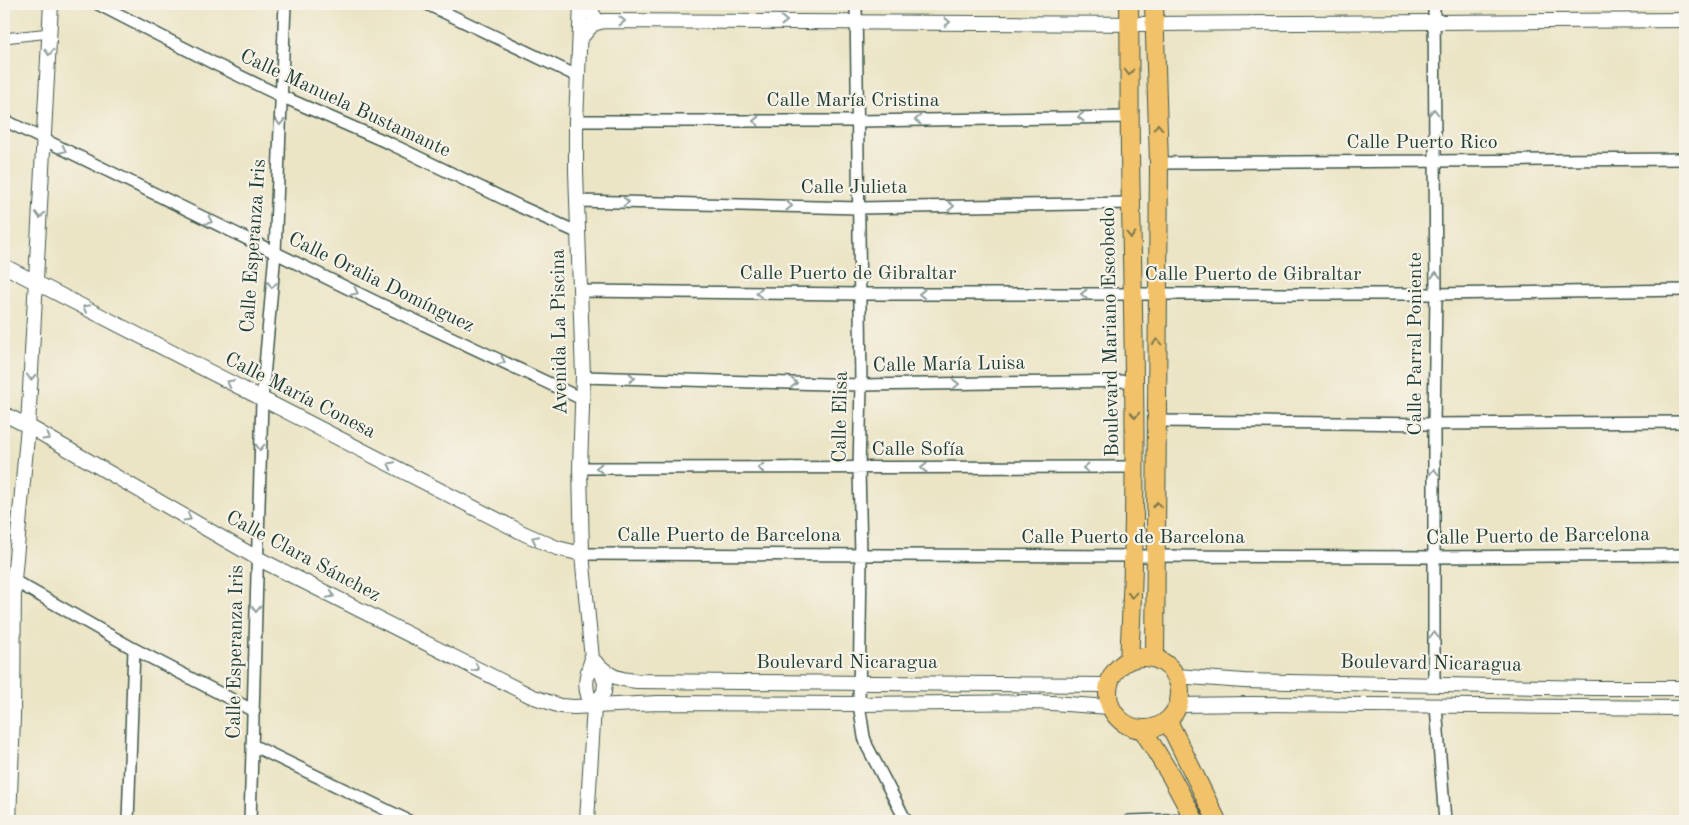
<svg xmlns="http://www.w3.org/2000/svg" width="1689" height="825" viewBox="0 0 1689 825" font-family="'Old Standard TT',serif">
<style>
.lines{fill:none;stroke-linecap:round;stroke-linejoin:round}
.pedestrian-casing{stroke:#3e564a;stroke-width:11}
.minor-casing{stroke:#3e564a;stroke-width:14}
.tertiary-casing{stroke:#3e564a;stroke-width:16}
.primary-casing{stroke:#3e564a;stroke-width:20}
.pedestrian{stroke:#fff;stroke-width:9}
.minor{stroke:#fff;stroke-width:11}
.tertiary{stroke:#fff;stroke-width:14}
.primary{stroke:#f2c26a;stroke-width:18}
.oneway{stroke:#8f9e9a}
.oneway2{stroke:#7e794c}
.labels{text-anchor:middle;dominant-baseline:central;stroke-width:4.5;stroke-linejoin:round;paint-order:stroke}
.street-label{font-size:20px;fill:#1f3d34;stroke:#f7f3e8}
</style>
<rect width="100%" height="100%" fill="#f7f3e8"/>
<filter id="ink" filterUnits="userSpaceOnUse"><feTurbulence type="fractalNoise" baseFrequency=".02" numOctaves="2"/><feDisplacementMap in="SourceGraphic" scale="10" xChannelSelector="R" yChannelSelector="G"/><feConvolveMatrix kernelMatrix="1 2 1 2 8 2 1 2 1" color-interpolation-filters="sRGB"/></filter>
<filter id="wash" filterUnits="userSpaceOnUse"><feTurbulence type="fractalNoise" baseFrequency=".0096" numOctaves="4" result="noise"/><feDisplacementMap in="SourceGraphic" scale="20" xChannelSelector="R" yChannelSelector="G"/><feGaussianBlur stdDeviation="1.12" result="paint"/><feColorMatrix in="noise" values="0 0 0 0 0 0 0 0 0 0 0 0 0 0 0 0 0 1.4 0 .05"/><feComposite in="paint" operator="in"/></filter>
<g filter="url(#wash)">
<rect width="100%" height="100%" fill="#ebe4c5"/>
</g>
<g filter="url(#ink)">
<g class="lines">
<defs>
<path id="pedestrian" d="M 4,38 L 50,33"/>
<path id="minor" d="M 98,4 L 217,65 L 281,96 L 391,144 L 521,207 L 579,233
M 427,4 L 577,76
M 856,4 L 861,385 L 859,469 L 861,556 L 859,704 L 864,737 L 867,746 L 906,821
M 1434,4 L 1436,294 L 1434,424 L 1434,684
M 4,120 L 378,303 L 582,399
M 576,121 L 859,121 L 1130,117
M 1159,163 L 1685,159
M 578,201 L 859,208 L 1131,203
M 580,291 L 860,294 L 1436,294 L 1685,290
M 583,377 L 861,385 L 1135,381
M 1157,421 L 1434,424 L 1685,422
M 580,468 L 1135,467
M 582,554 L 1434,557 L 1685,555
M 4,575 L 134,649 L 254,711
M 1436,706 L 1445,821
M 252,745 L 409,821
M 128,821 L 134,649
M 250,821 L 262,400 L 275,253 L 285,4
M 1129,821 L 1194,819"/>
<path id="tertiary" d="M 581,4 L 576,121 L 576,171 L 583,377 L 580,468 L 582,554 L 592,659 L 602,674 L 605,683 L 604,692 L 594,706 L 587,821
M 592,4 L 592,13 L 598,22
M 580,39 L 593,24 L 604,21 L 1154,24 L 1685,20
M 4,266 L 525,534 L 557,548 L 582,554
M 4,414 L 28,426 L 257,558 L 531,696 L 560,706 L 574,707 L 658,703 L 859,704 L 1037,702 L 1110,707
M 1176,676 L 1244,681 L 1596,688 L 1685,688
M 1178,705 L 1252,704 L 1685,708
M 594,706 C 582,691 586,675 592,659 C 609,675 613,679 637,681 L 1108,685
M 9,821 L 13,717 L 14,580 L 28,426 L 51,4"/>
<path id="primary" d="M 1129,4 C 1130,71 1129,138 1131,205 C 1134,356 1138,508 1129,660
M 1154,4 L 1159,163 L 1155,658
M1108 693a36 36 0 1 1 72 0a36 36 0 1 1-72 0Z
M 1168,721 L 1217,821
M 1143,730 L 1171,776 L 1195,821"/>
</defs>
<use href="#pedestrian" class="pedestrian-casing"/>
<use href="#minor" class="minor-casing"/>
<use href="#tertiary" class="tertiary-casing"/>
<use href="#primary" class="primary-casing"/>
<use href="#pedestrian" class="pedestrian"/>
<use href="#minor" class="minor"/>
<use href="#tertiary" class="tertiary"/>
<use href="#primary" class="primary"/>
</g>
<defs><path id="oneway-chevron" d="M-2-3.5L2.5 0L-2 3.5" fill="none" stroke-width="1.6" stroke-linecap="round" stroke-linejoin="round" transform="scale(1.25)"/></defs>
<g class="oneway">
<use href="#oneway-chevron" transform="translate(622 21)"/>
<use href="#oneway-chevron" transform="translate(784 21)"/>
<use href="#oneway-chevron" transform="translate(947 22)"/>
<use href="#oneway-chevron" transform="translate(49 52) rotate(93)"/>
<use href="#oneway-chevron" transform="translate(1434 112) rotate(-90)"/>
<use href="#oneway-chevron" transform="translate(1081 117) rotate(179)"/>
<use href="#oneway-chevron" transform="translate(918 120) rotate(179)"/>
<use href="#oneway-chevron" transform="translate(756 121) rotate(-180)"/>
<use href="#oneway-chevron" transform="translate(280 122) rotate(92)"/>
<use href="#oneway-chevron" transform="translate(63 150) rotate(26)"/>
<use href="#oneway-chevron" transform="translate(626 202) rotate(1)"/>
<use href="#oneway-chevron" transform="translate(789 206) rotate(1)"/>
<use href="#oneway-chevron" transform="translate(951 206) rotate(-1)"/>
<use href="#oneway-chevron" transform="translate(40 215) rotate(93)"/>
<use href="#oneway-chevron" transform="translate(209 221) rotate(26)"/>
<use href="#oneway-chevron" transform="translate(1436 275) rotate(-91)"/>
<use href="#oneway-chevron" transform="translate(272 285) rotate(95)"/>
<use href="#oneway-chevron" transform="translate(355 292) rotate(26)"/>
<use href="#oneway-chevron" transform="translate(759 293) rotate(-179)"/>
<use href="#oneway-chevron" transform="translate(922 294) rotate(-180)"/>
<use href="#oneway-chevron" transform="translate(1084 294) rotate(-180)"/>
<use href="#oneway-chevron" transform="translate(86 308) rotate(-153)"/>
<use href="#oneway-chevron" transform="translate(502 361) rotate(25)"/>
<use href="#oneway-chevron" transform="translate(31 377) rotate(93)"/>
<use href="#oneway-chevron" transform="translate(632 378) rotate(2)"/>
<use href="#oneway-chevron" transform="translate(230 383) rotate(-153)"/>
<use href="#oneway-chevron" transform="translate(794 383) rotate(2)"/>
<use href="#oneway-chevron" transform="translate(956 384) rotate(-1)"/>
<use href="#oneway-chevron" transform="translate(47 437) rotate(30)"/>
<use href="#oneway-chevron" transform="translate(260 447) rotate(92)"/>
<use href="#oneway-chevron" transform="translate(391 465) rotate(-153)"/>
<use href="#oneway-chevron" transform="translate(599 468) rotate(-180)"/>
<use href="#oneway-chevron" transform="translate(761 468) rotate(-180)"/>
<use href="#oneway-chevron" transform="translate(924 468) rotate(180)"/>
<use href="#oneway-chevron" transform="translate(1086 468) rotate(180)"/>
<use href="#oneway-chevron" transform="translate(1434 472) rotate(-90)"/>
<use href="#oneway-chevron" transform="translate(188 518) rotate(30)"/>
<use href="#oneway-chevron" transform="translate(535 539) rotate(-154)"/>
<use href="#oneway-chevron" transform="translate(331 595) rotate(27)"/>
<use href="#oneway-chevron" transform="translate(256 609) rotate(91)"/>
<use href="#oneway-chevron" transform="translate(1434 635) rotate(-90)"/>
<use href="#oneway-chevron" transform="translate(476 668) rotate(27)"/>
</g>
<g class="oneway2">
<use href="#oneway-chevron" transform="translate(1129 72) rotate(90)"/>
<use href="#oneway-chevron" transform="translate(1158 127) rotate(-92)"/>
<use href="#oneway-chevron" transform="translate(1131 235) rotate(89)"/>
<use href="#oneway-chevron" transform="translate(1157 342) rotate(-90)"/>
<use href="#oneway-chevron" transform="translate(1135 415) rotate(90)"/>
<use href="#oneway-chevron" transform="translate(1157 505) rotate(-90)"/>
<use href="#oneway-chevron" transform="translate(1132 595) rotate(91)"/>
</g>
</g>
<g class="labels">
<g class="street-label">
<text x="853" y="101">Calle María Cristina</text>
<text transform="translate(345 104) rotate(25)">Calle Manuela Bustamante</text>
<text x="1422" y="143">Calle Puerto Rico</text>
<text x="854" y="188">Calle Julieta</text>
<text transform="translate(254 246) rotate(-86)">Calle Esperanza Iris</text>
<text x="848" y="274">Calle Puerto de Gibraltar</text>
<text x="1253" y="275">Calle Puerto de Gibraltar</text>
<text transform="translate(381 283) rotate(26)">Calle Oralia Domínguez</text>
<text transform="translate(560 332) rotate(-91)">Avenida La Piscina</text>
<text transform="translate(1111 332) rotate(-91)">Boulevard Mariano Escobedo</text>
<text transform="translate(1416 344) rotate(-90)">Calle Parral Poniente</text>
<text transform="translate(949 365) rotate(-1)">Calle María Luisa</text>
<text transform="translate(300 396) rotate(27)">Calle María Conesa</text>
<text transform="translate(841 417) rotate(-89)">Calle Elisa</text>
<text x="918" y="450">Calle Sofía</text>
<text x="729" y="536">Calle Puerto de Barcelona</text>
<text transform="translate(1538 537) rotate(-1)">Calle Puerto de Barcelona</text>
<text x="1133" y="538">Calle Puerto de Barcelona</text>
<text transform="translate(303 557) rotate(28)">Calle Clara Sánchez</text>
<text transform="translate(236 652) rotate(-89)">Calle Esperanza Iris</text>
<text x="847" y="663">Boulevard Nicaragua</text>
<text transform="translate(1431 664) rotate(1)">Boulevard Nicaragua</text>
</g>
</g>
<rect width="1689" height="825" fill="none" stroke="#f7f3e8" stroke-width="20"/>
</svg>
